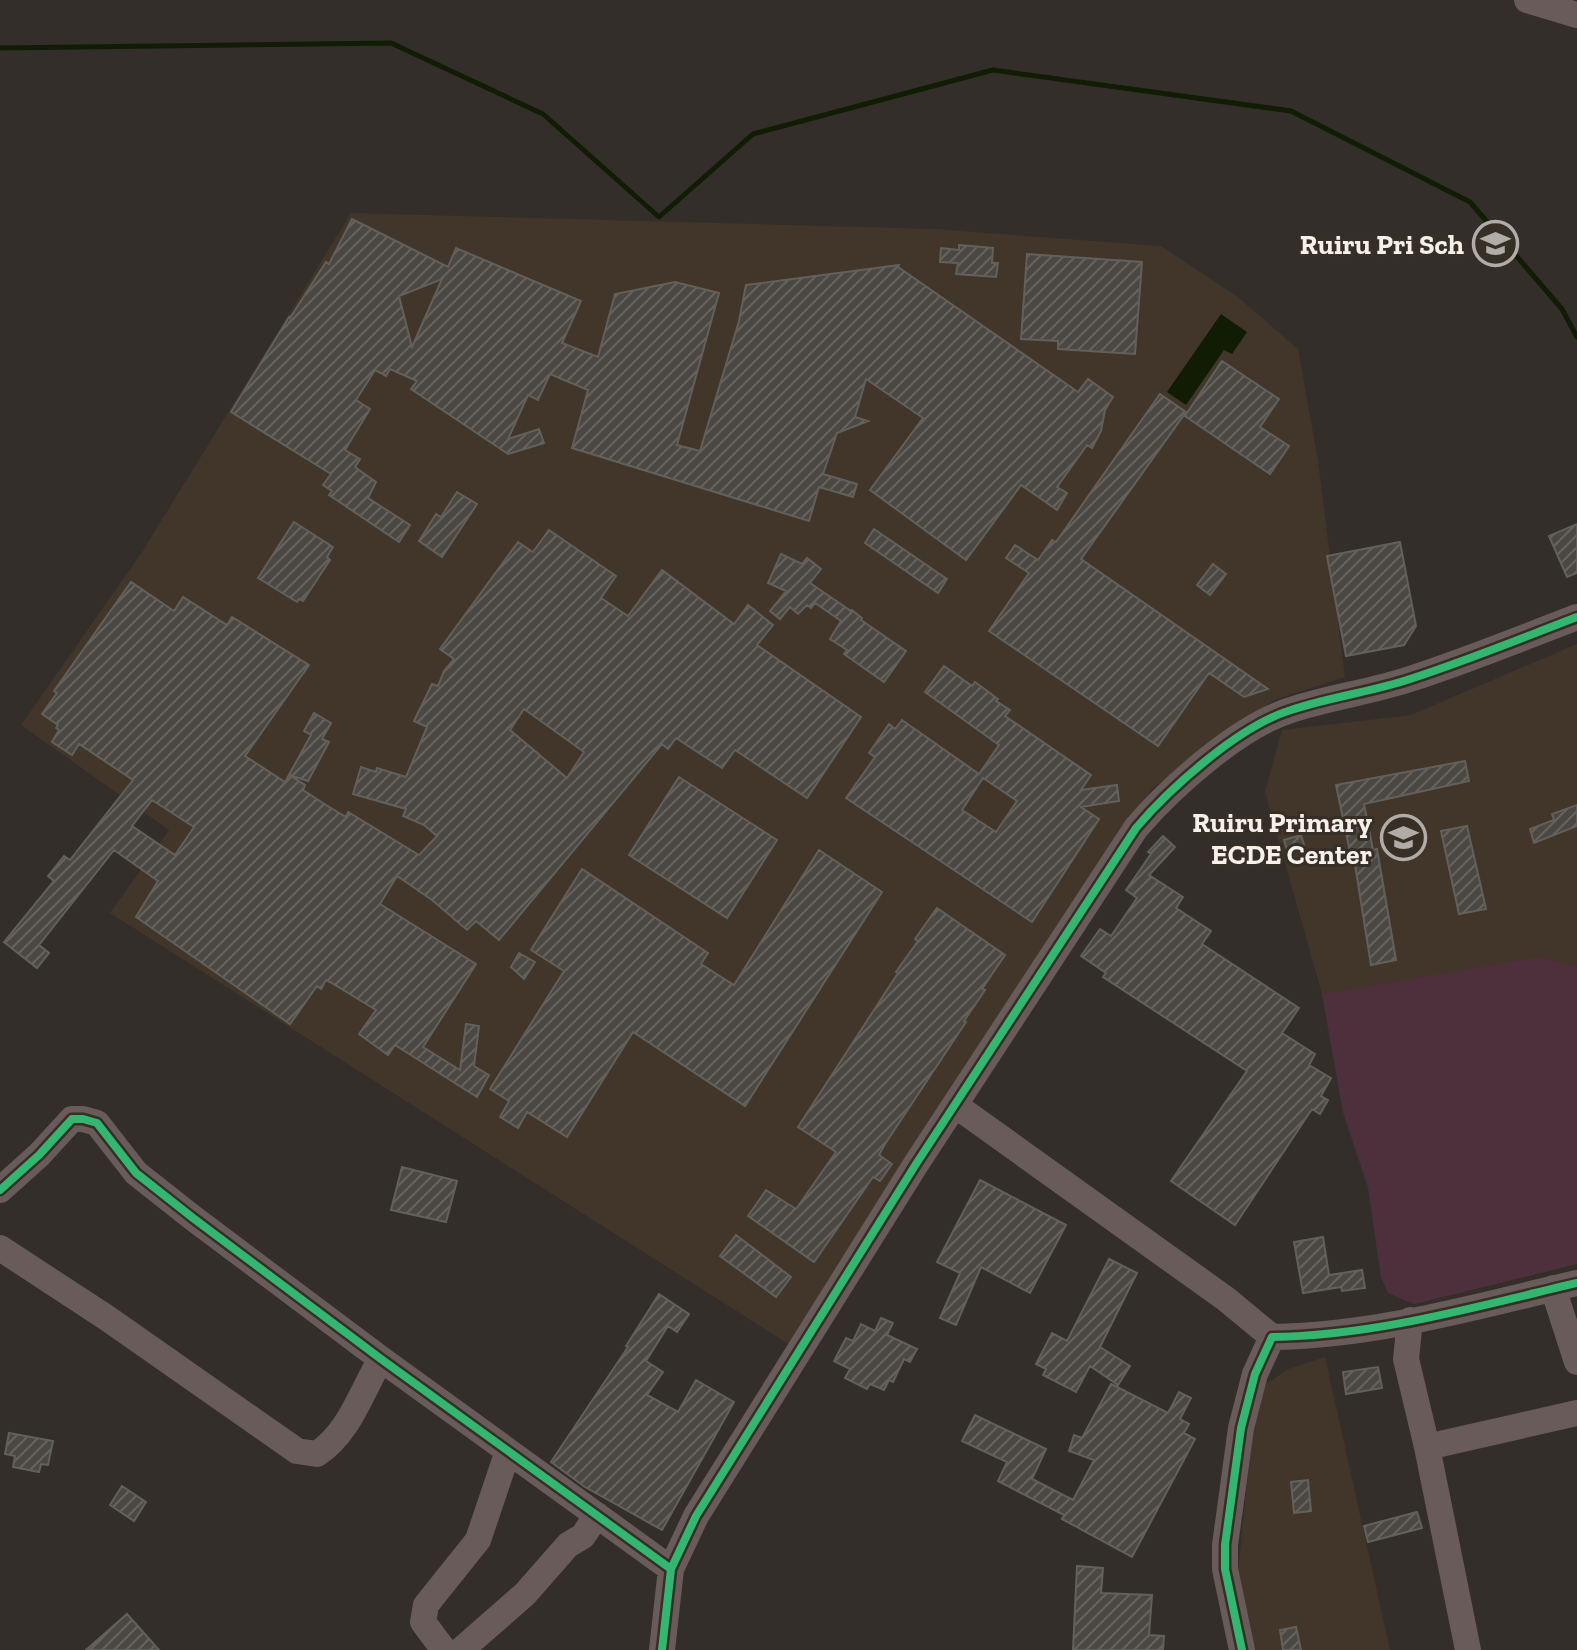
<svg xmlns="http://www.w3.org/2000/svg" width="1577" height="1650" viewBox="0 0 1577 1650" font-family="'Zilla Slab',serif">
<style>
.built{fill:#42352a}
.garden{fill:#4d303c}
.water{fill:#101d04}
.lines{fill:none;stroke-linecap:round;stroke-linejoin:round}
.stream{stroke:#101d04;stroke-width:5}
.building{fill:url(#building-hatch);stroke:#62605b;stroke-width:2;fill-rule:evenodd}
.minor{stroke:#685b59;stroke-width:26}
.cycleway-casing{stroke:#372e26;stroke-width:13}
.cycleway{stroke:#33b770;stroke-width:8}
.labels{text-anchor:middle;dominant-baseline:central;stroke-width:6;stroke-linejoin:round;paint-order:stroke}
.poi-label{font-size:28px;font-weight:bold;fill:#f6f0ec;stroke:#372e26;text-anchor:end}
</style>
<defs>
<pattern id="building-hatch" width="6" height="6" patternUnits="userSpaceOnUse" patternTransform="scale(2)"><rect width="6" height="6" fill="#4b4844"/><path d="M-1 1l2-2M0 6l6-6M5 7l2-2" fill="none" stroke="#66635f"/></pattern>
</defs>
<rect width="100%" height="100%" fill="#332e2a"/>
<path class="built" d="M 351,213 L 934,229 L 1161,246 L 1238,297 L 1298,349 L 1318,460 L 1345,677 L 1274,700 L 1153,788 L 1025,981 L 793,1347 L 110,913 L 169,830 L 21,725 L 142,552 Z
M 1577,644 L 1577,1264 L 1414,1304 L 1388,1293 L 1381,1277 L 1368,1187 L 1343,1112 L 1322,994 L 1265,792 L 1282,730 L 1411,715 Z
M 1325,1357 L 1390,1650 L 1255,1650 L 1238,1572 L 1256,1391 L 1288,1369 Z"/>
<path class="garden" d="M 1539,957 L 1577,967 L 1577,1264 L 1414,1304 L 1388,1293 L 1381,1277 L 1368,1187 L 1343,1112 L 1322,994 Z"/>
<path class="water" d="M 1221,314 L 1247,332 L 1232,354 L 1224,350 L 1186,405 L 1167,392 Z"/>
<g class="lines">
<path class="stream" d="M 0,48 L 391,43 L 543,114 L 659,217 L 753,134 L 993,70 L 1291,111 L 1470,202 L 1562,309 L 1577,337"/>
</g>
<path class="building" d="M 352,219 L 448,267 L 456,248 L 581,301 L 562,343 L 598,357 L 615,294 L 675,282 L 719,293 L 677,445 L 700,451 L 739,321 L 746,285 L 899,265 L 898,267 L 1078,392 L 1088,379 L 1113,397 L 1105,410 L 1101,431 L 1092,448 L 1087,445 L 1057,487 L 1067,493 L 1057,510 L 1021,485 L 966,560 L 870,490 L 923,418 L 866,379 L 855,417 L 868,421 L 837,433 L 823,474 L 857,484 L 853,497 L 819,487 L 809,521 L 572,448 L 588,390 L 550,374 L 538,400 L 528,395 L 508,439 L 539,429 L 544,443 L 508,454 L 411,389 L 417,381 L 390,369 L 386,376 L 375,370 L 356,400 L 370,409 L 345,450 L 360,459 L 355,467 L 376,482 L 368,498 L 410,525 L 399,542 L 329,495 L 332,491 L 323,485 L 331,474 L 231,412 L 289,317 L 290,318 L 326,262 L 329,264 ZM 442,279 L 412,347 L 399,296 Z
M 959,245 L 993,248 L 992,263 L 998,263 L 996,277 L 956,274 L 958,263 L 940,262 L 941,248 L 959,250 Z
M 1027,254 L 1142,262 L 1135,354 L 1058,349 L 1058,341 L 1021,339 Z
M 1222,361 L 1279,399 L 1260,427 L 1289,446 L 1270,474 L 1185,416 Z
M 1160,394 L 1186,412 L 1081,559 L 1268,689 L 1244,697 L 1209,673 L 1158,746 L 989,631 L 1029,573 L 1006,558 L 1015,545 L 1038,560 L 1052,540 L 1056,542 Z
M 457,492 L 477,504 L 442,557 L 419,541 L 436,514 L 441,517 Z
M 294,522 L 333,547 L 327,557 L 330,560 L 303,601 L 299,599 L 297,602 L 258,578 Z
M 1577,524 L 1577,573 L 1567,577 L 1549,536 Z
M 874,529 L 947,579 L 938,593 L 865,543 Z
M 549,530 L 616,576 L 601,598 L 628,616 L 662,570 L 734,624 L 748,605 L 773,625 L 757,645 L 861,717 L 807,798 L 735,750 L 722,768 L 676,738 L 668,749 L 662,744 L 499,940 L 476,921 L 467,930 L 432,900 L 397,876 L 380,904 L 476,964 L 423,1047 L 460,1070 L 466,1024 L 479,1026 L 474,1066 L 489,1075 L 477,1097 L 395,1045 L 388,1055 L 359,1034 L 376,1010 L 330,982 L 326,980 L 321,989 L 317,986 L 290,1024 L 136,917 L 158,881 L 114,850 L 39,945 L 49,953 L 37,968 L 4,942 L 54,881 L 48,876 L 64,856 L 70,860 L 133,780 L 79,744 L 72,755 L 52,742 L 59,730 L 56,728 L 58,725 L 42,714 L 57,693 L 54,691 L 131,582 L 174,611 L 183,597 L 227,625 L 232,617 L 309,665 L 245,756 L 285,782 L 311,735 L 304,731 L 314,713 L 331,723 L 322,739 L 329,742 L 308,781 L 289,775 L 305,785 L 303,790 L 326,805 L 346,817 L 348,812 L 419,855 L 437,836 L 424,825 L 403,816 L 406,809 L 353,794 L 361,767 L 376,772 L 377,768 L 406,777 L 427,727 L 414,721 L 432,684 L 438,686 L 444,671 L 454,659 L 440,649 L 518,542 L 533,552 ZM 524,709 L 584,752 L 567,778 L 510,730 ZM 152,800 L 194,827 L 175,855 L 132,826 Z
M 1400,542 L 1416,626 L 1404,645 L 1346,656 L 1327,556 Z
M 781,554 L 802,564 L 807,558 L 821,569 L 810,583 L 851,611 L 852,610 L 862,618 L 861,620 L 906,651 L 884,682 L 844,654 L 847,650 L 830,639 L 841,621 L 815,603 L 811,608 L 807,605 L 798,614 L 790,607 L 780,619 L 770,611 L 786,591 L 768,583 Z
M 1213,564 L 1226,574 L 1210,595 L 1197,585 Z
M 944,666 L 972,686 L 975,682 L 998,699 L 996,701 L 1010,710 L 1005,716 L 1091,775 L 1081,790 L 1117,785 L 1119,801 L 1081,807 L 1099,819 L 1032,922 L 846,798 L 875,757 L 869,753 L 889,724 L 895,729 L 902,720 L 979,774 L 999,745 L 925,692 ZM 983,778 L 1017,801 L 996,832 L 962,810 Z
M 1465,761 L 1469,781 L 1364,804 L 1373,850 L 1377,849 L 1396,960 L 1371,965 L 1353,852 L 1350,852 L 1336,785 Z
M 679,777 L 777,840 L 727,918 L 629,855 Z
M 1577,805 L 1577,826 L 1534,843 L 1530,829 L 1554,820 L 1552,814 Z
M 1467,826 L 1486,909 L 1459,914 L 1441,831 Z
M 1301,835 L 1305,848 L 1288,853 L 1284,840 Z
M 1163,836 L 1175,847 L 1149,875 L 1183,897 L 1176,908 L 1211,931 L 1202,944 L 1299,1008 L 1282,1033 L 1315,1054 L 1309,1065 L 1331,1078 L 1321,1096 L 1328,1100 L 1320,1114 L 1312,1109 L 1235,1225 L 1171,1181 L 1247,1071 L 1103,977 L 1106,973 L 1081,956 L 1100,929 L 1111,936 L 1137,898 L 1126,890 L 1151,854 L 1148,852 Z
M 819,850 L 882,892 L 745,1106 L 633,1032 L 567,1137 L 527,1112 L 518,1128 L 500,1117 L 509,1101 L 490,1089 L 564,971 L 531,950 L 582,869 L 708,953 L 701,964 L 734,985 Z
M 937,908 L 1005,955 L 982,989 L 985,990 L 964,1021 L 966,1022 L 885,1144 L 879,1155 L 892,1164 L 880,1181 L 873,1177 L 814,1262 L 748,1216 L 766,1190 L 796,1209 L 836,1152 L 798,1127 L 898,973 L 896,972 L 918,941 L 915,939 Z
M 519,953 L 535,962 L 524,979 L 511,967 Z
M 402,1167 L 457,1181 L 446,1222 L 391,1210 Z
M 980,1180 L 1066,1225 L 1030,1293 L 981,1267 L 956,1325 L 940,1318 L 960,1273 L 937,1262 Z
M 736,1235 L 791,1277 L 776,1297 L 720,1256 Z
M 1323,1237 L 1329,1275 L 1362,1270 L 1365,1288 L 1342,1291 L 1341,1287 L 1303,1293 L 1294,1242 Z
M 1109,1259 L 1137,1273 L 1100,1347 L 1130,1366 L 1118,1385 L 1090,1366 L 1076,1392 L 1043,1375 L 1046,1369 L 1036,1364 L 1052,1333 L 1067,1341 Z
M 659,1294 L 689,1314 L 677,1332 L 668,1326 L 646,1361 L 663,1372 L 647,1395 L 678,1412 L 696,1380 L 734,1402 L 662,1530 L 585,1487 L 551,1462 L 628,1347 L 626,1346 Z
M 881,1318 L 893,1323 L 887,1335 L 917,1349 L 910,1362 L 904,1359 L 893,1382 L 889,1380 L 884,1390 L 870,1384 L 867,1389 L 845,1378 L 850,1369 L 834,1361 L 846,1338 L 853,1341 L 861,1324 L 875,1331 Z
M 1378,1367 L 1382,1388 L 1346,1394 L 1343,1372 Z
M 1111,1384 L 1168,1413 L 1179,1392 L 1191,1398 L 1180,1419 L 1189,1424 L 1184,1433 L 1195,1439 L 1132,1557 L 1062,1519 L 1064,1515 L 998,1481 L 1007,1462 L 962,1441 L 975,1415 L 1046,1449 L 1032,1479 L 1073,1500 L 1094,1460 L 1069,1451 L 1074,1435 L 1082,1438 Z
M 9,1433 L 53,1441 L 48,1465 L 41,1464 L 39,1472 L 13,1467 L 15,1456 L 5,1454 Z
M 1308,1480 L 1311,1511 L 1294,1513 L 1291,1482 Z
M 122,1486 L 146,1502 L 134,1521 L 110,1505 Z
M 1417,1512 L 1422,1528 L 1368,1542 L 1364,1526 Z
M 1077,1566 L 1103,1568 L 1101,1593 L 1152,1595 L 1149,1635 L 1164,1636 L 1163,1650 L 1073,1650 Z
M 127,1614 L 159,1650 L 86,1650 Z
M 1296,1627 L 1301,1650 L 1283,1650 L 1280,1630 Z"/>
<g class="lines">
<path class="minor" d="M 1527,0 L 1577,15
M 955,1105 L 1226,1299 L 1272,1337
M 0,1190 L 39,1155 L 72,1119 L 83,1119 L 97,1123 L 136,1173 L 193,1218 L 381,1359 L 671,1569
M 0,1248 L 107,1318 L 297,1451 L 317,1454 C 350,1432 361,1392 381,1359
M 1553,1288 L 1577,1362
M 1410,1320 L 1406,1359 L 1427,1447 L 1468,1650
M 1427,1447 L 1577,1413
M 444,1650 L 423,1622 L 426,1605 L 478,1540 L 508,1451
M 461,1650 L 525,1594 L 568,1545 L 583,1536 L 597,1515
M 662,1650 L 671,1569 L 696,1516 L 916,1164 L 1136,828 C 1171,787 1239,726 1291,710 C 1330,697 1371,692 1410,679 C 1466,661 1522,638 1577,617
M 1242,1650 L 1225,1569 L 1225,1545 L 1241,1428 L 1255,1374 L 1272,1337 C 1375,1336 1478,1306 1577,1283"/>
<defs>
<path id="cycleway" d="M 0,1190 L 39,1155 L 72,1119 L 83,1119 L 97,1123 L 136,1173 L 193,1218 L 381,1359 L 671,1569
M 662,1650 L 671,1569 L 696,1516 L 916,1164 L 1136,828 C 1171,787 1239,726 1291,710 C 1330,697 1371,692 1410,679 C 1466,661 1522,638 1577,617
M 1242,1650 L 1225,1569 L 1225,1545 L 1241,1428 L 1255,1374 L 1272,1337 C 1375,1336 1478,1306 1577,1283"/>
</defs>
<use href="#cycleway" class="cycleway-casing"/>
<use href="#cycleway" class="cycleway"/>
</g>
<defs>
<symbol id="school-ring" viewBox="-11 -11 22 22"><circle r="9.5" fill="#372e26" stroke="#b2aca8" stroke-width="1.5"/><path d="M0-5L7-2L0 1L-7-2ZM-4 1L0 2.5L4 1V4Q0 6-4 4Z" fill="#b2aca8"/></symbol>
</defs>
<g fill-rule="evenodd">
<use href="#school-ring" x="1470" y="218" width="51" height="51"/>
<use href="#school-ring" x="1378" y="812" width="51" height="51"/>
</g>
<g class="labels">
<g class="poi-label">
<text x="1464" y="244">Ruiru Pri Sch</text>
<text x="1372" y="822">Ruiru Primary<tspan x="1372" dy="32">ECDE Center</tspan></text>
</g>
</g>
</svg>
